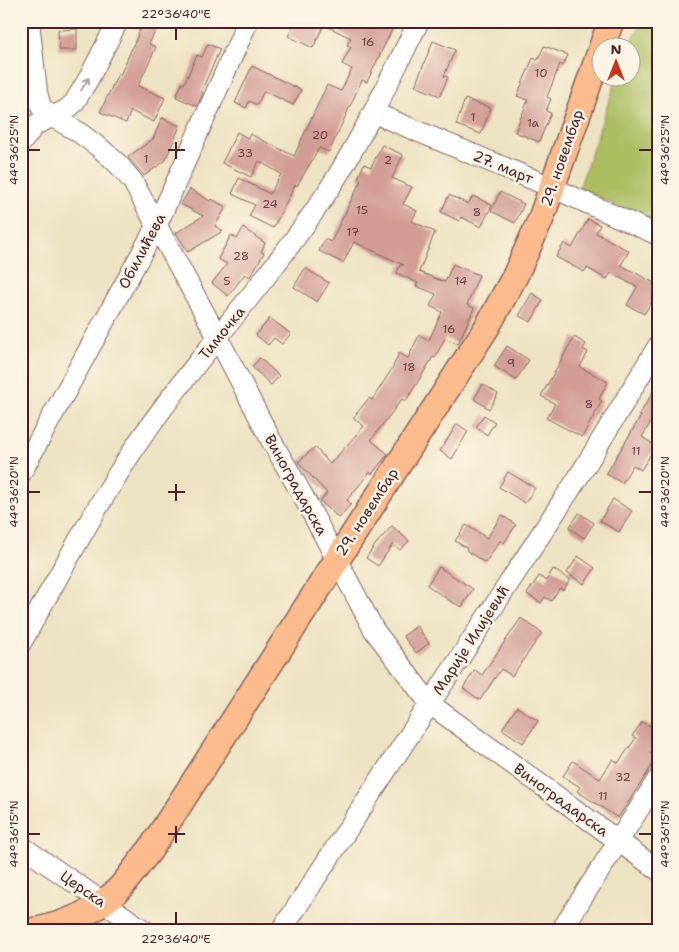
<svg xmlns="http://www.w3.org/2000/svg" width="679" height="952" viewBox="0 0 679 952" font-family="'Shantell Sans',sans-serif">
<style>
.green{fill:#abbe62;stroke:#7a6e46}
.building{fill:#d19c94}
.lines{fill:none;stroke-linecap:round;stroke-linejoin:round}
.minor-casing{stroke:#836360;stroke-width:22}
.major-casing{stroke:#836360;stroke-width:28}
.minor{stroke:#fff;stroke-width:20}
.major{stroke:#fbbb8c;stroke-width:25}
.oneway{stroke:#ae9aa0}
.ticks{fill:none;stroke:#4a1f2b;stroke-width:2}
.labels{text-anchor:middle;dominant-baseline:central;stroke-width:5;stroke-linejoin:round;paint-order:stroke}
.number-label{font-size:12px;fill:#6c3e45}
.street-label{font-size:15px;fill:#4a1f2b;stroke:#fcf5e5}
.neatline{fill:none;stroke:#4a1f2b;stroke-width:2}
.ticks-label{font-size:12px;text-anchor:middle;fill:#4a1f2b}
</style>
<rect width="100%" height="100%" fill="#fcf5e5"/>
<filter id="ink" filterUnits="userSpaceOnUse"><feTurbulence type="fractalNoise" baseFrequency=".02" numOctaves="2"/><feDisplacementMap in="SourceGraphic" scale="10" xChannelSelector="R" yChannelSelector="G"/><feConvolveMatrix kernelMatrix="1 2 1 2 8 2 1 2 1" color-interpolation-filters="sRGB"/></filter>
<filter id="wash" filterUnits="userSpaceOnUse"><feTurbulence type="fractalNoise" baseFrequency=".0096" numOctaves="4" result="noise"/><feDisplacementMap in="SourceGraphic" scale="20" xChannelSelector="R" yChannelSelector="G"/><feGaussianBlur stdDeviation="1.12" result="paint"/><feColorMatrix in="noise" values="0 0 0 0 0 0 0 0 0 0 0 0 0 0 0 0 0 1.4 0 .05"/><feComposite in="paint" operator="in"/></filter>
<g filter="url(#wash)">
<rect width="100%" height="100%" fill="#ede2c1"/>
<path class="green" d="M 643,21 L 658,21 L 658,224 L 579,189 L 617,78 L 632,78 L 632,48 L 629,47 Z"/>
<g id="blocks">
<path class="building" d="M 130,21 L 160,21 L 149,44 L 156,47 L 138,86 L 165,98 L 154,122 L 131,111 L 126,123 L 100,112 L 118,74 L 120,75 L 140,30 L 129,25 Z
M 295,21 L 352,21 L 366,28 L 369,21 L 396,21 L 367,82 L 362,80 L 329,152 L 319,148 L 297,186 L 295,185 L 273,228 L 249,216 L 255,205 L 232,194 L 239,178 L 270,194 L 281,174 L 259,161 L 251,177 L 222,163 L 237,132 L 248,138 L 250,134 L 294,156 L 327,85 L 341,91 L 352,69 L 342,64 L 351,47 L 347,45 L 351,38 L 324,25 L 313,48 L 288,36 Z
M 77,29 L 77,50 L 59,50 L 58,30 Z
M 433,41 L 455,50 L 444,76 L 448,77 L 440,96 L 415,86 Z
M 208,44 L 220,49 L 201,92 L 203,93 L 197,106 L 176,97 L 182,83 L 184,84 L 197,55 L 202,57 Z
M 544,46 L 568,55 L 563,66 L 560,64 L 547,97 L 551,99 L 546,111 L 551,113 L 539,142 L 515,132 L 528,100 L 517,96 L 533,58 L 538,60 Z
M 252,66 L 301,90 L 293,105 L 264,91 L 257,105 L 249,101 L 246,108 L 235,103 Z
M 465,99 L 491,108 L 481,134 L 456,125 Z
M 162,118 L 180,126 L 165,161 L 144,176 L 128,157 L 153,139 Z
M 382,145 L 403,155 L 392,178 L 412,187 L 403,204 L 417,211 L 412,221 L 435,232 L 419,272 L 445,282 L 453,264 L 479,275 L 467,305 L 474,308 L 458,344 L 445,338 L 435,358 L 433,357 L 406,401 L 402,399 L 371,440 L 388,454 L 372,474 L 370,472 L 347,500 L 351,504 L 339,518 L 320,501 L 327,493 L 298,462 L 315,447 L 330,464 L 364,426 L 353,418 L 369,398 L 372,400 L 393,367 L 399,353 L 408,358 L 419,335 L 429,340 L 442,312 L 430,306 L 436,294 L 416,286 L 418,283 L 397,273 L 400,265 L 404,265 L 354,242 L 343,263 L 319,251 L 325,239 L 331,242 L 361,180 L 358,178 L 364,164 L 371,167 Z
M 190,189 L 210,201 L 211,199 L 226,207 L 215,226 L 223,231 L 188,252 L 176,233 L 203,216 L 181,204 Z
M 500,192 L 524,204 L 515,223 L 491,211 Z
M 449,195 L 468,204 L 473,196 L 492,205 L 481,227 L 461,217 L 459,221 L 441,212 Z
M 588,219 L 600,225 L 596,233 L 629,251 L 621,265 L 658,285 L 651,300 L 652,301 L 644,314 L 627,305 L 637,287 L 611,273 L 607,279 L 587,268 L 584,272 L 556,257 L 564,243 L 572,248 Z
M 243,228 L 265,243 L 261,252 L 264,253 L 250,277 L 245,274 L 228,296 L 212,283 L 227,264 L 218,259 L 231,235 L 237,239 Z
M 305,268 L 329,283 L 317,302 L 294,287 Z
M 532,293 L 543,300 L 531,322 L 519,316 Z
M 270,318 L 291,334 L 282,344 L 274,338 L 268,345 L 256,335 Z
M 574,337 L 586,344 L 583,349 L 588,352 L 580,367 L 608,382 L 599,399 L 602,401 L 582,437 L 546,418 L 555,404 L 541,396 Z
M 507,346 L 529,360 L 516,380 L 494,366 Z
M 260,358 L 279,376 L 271,385 L 252,367 Z
M 483,384 L 498,394 L 489,409 L 474,399 Z
M 658,384 L 658,410 L 642,437 L 656,446 L 641,470 L 633,465 L 622,483 L 606,474 L 641,416 L 639,415 Z
M 484,415 L 495,422 L 487,435 L 476,427 Z
M 457,424 L 468,431 L 452,459 L 440,451 Z
M 508,472 L 535,488 L 525,503 L 499,487 Z
M 613,499 L 632,511 L 619,532 L 600,521 Z
M 579,513 L 594,523 L 584,538 L 569,528 Z
M 502,515 L 516,525 L 504,543 L 500,541 L 485,563 L 466,550 L 467,548 L 455,541 L 466,525 L 487,538 Z
M 392,526 L 409,541 L 400,550 L 393,544 L 378,566 L 366,558 L 375,545 Z
M 578,556 L 595,568 L 584,584 L 567,573 Z
M 439,567 L 473,589 L 462,607 L 450,601 L 427,585 Z
M 553,569 L 570,580 L 563,590 L 560,588 L 551,601 L 545,597 L 541,603 L 527,594 L 539,576 L 546,581 Z
M 521,618 L 542,633 L 512,676 L 501,669 L 480,700 L 463,688 L 475,670 L 482,675 Z
M 417,626 L 429,643 L 416,653 L 403,636 Z
M 517,707 L 538,721 L 523,743 L 502,729 Z
M 658,717 L 658,741 L 650,753 L 657,758 L 618,818 L 577,791 L 580,787 L 563,776 L 573,761 L 600,779 L 613,759 L 618,763 L 636,738 L 632,736 L 642,722 L 651,727 Z"/>
</g>
</g>
<g filter="url(#ink)">
<use href="#blocks" fill-opacity="0" stroke="#836360" stroke-width="1"/>
<g class="lines">
<defs>
<path id="minor" d="M 29,21 L 37,92 L 41,107 L 51,116 L 77,131 L 100,148 L 118,164 L 133,182 L 217,336 L 271,440 L 303,496 L 374,630 L 430,704 L 658,870
M 374,113 L 551,187 L 658,235
M 21,143 L 35,125 L 66,110 L 74,103 L 89,78 L 118,21
M 21,473 L 156,227 L 248,21
M 21,643 C 58,577 94,510 135,447 C 194,360 266,284 324,197 C 361,141 389,81 419,21
M 21,846 L 145,931
M 281,931 L 583,470 L 658,346
M 561,931 L 658,779"/>
<path id="major" d="M 31,931 C 63,926 98,911 121,887 C 131,875 140,862 150,850 L 487,327 L 515,276 L 540,221 L 611,21"/>
</defs>
<use href="#minor" class="minor-casing"/>
<use href="#major" class="major-casing"/>
<use href="#minor" class="minor"/>
<use href="#major" class="major"/>
</g>
<defs><path id="oneway-shaft" d="M-6 0H5M1.5-3L5.5 0L1.5 3" fill="none" stroke-width="1.6" stroke-linecap="round" stroke-linejoin="round" transform="scale(1.25)"/></defs>
<use class="oneway" href="#oneway-shaft" transform="translate(85 84) rotate(-59)"/>
</g>
<path class="ticks" d="M 176,28 L 176,40M 176,142 L 176,159M 28,150 L 40,150M 168,150 L 185,150M 639,150 L 652,150M 176,484 L 176,501M 28,492 L 40,492M 168,492 L 185,492M 639,492 L 652,492M 176,826 L 176,843M 28,834 L 40,834M 168,834 L 185,834M 639,834 L 652,834M 176,912 L 176,924"/>
<g class="labels">
<g class="number-label">
<text x="368" y="42">16</text>
<text x="541" y="73">10</text>
<text x="473" y="117">1</text>
<text x="533" y="123">1a</text>
<text x="320" y="135">20</text>
<text x="245" y="153">33</text>
<text x="146" y="159">1</text>
<text x="388" y="160">2</text>
<text x="270" y="204">24</text>
<text x="362" y="210">15</text>
<text x="477" y="212">8</text>
<text x="353" y="232">17</text>
<text x="241" y="256">28</text>
<text x="227" y="281">5</text>
<text x="461" y="281">14</text>
<text x="449" y="329">16</text>
<text x="511" y="363">9</text>
<text x="409" y="367">18</text>
<text x="589" y="404">8</text>
<text x="636" y="451">11</text>
<text x="623" y="777">32</text>
<text x="603" y="796">11</text>
</g>
<g class="street-label">
<text transform="translate(562 158) rotate(-71)">29. новембар</text>
<text transform="translate(503 167) rotate(23)">27. март</text>
<text transform="translate(142 251) rotate(-62)">Обилићева</text>
<text transform="translate(222 333) rotate(-51)">Тимочка</text>
<text transform="translate(296 485) rotate(61)">Виноградарска</text>
<text transform="translate(367 512) rotate(-57)">29. новембар</text>
<text transform="translate(471 640) rotate(-57)">Марије Илијевић</text>
<text transform="translate(561 800) rotate(36)">Виноградарска</text>
<text transform="translate(83 889) rotate(35)">Церска</text>
</g>
</g>
<rect width="679" height="952" fill="none" stroke="#fcf5e5" stroke-width="55"/>
<g transform="translate(616 62)"><circle r="24" fill="#fcf5e5" stroke="#b59f9b"/>
<path d="M0-4L9 19L0 12L-9 19Z" fill="#c8321e"/>
<text y="-8" font-size="14" font-weight="bold" text-anchor="middle" fill="#4a1f2b">N</text>
</g>
<rect x="28" y="28" width="624" height="896" class="neatline"/>
<g class="ticks-label">
<text x="176" y="18">22°36'40"E</text>
<text transform="translate(14 150) rotate(-90)" y="4">44°36'25"N</text>
<text transform="translate(665 150) rotate(-90)" y="4">44°36'25"N</text>
<text transform="translate(14 492) rotate(-90)" y="4">44°36'20"N</text>
<text transform="translate(665 492) rotate(-90)" y="4">44°36'20"N</text>
<text transform="translate(14 834) rotate(-90)" y="4">44°36'15"N</text>
<text transform="translate(665 834) rotate(-90)" y="4">44°36'15"N</text>
<text x="176" y="943">22°36'40"E</text>
</g>
</svg>
